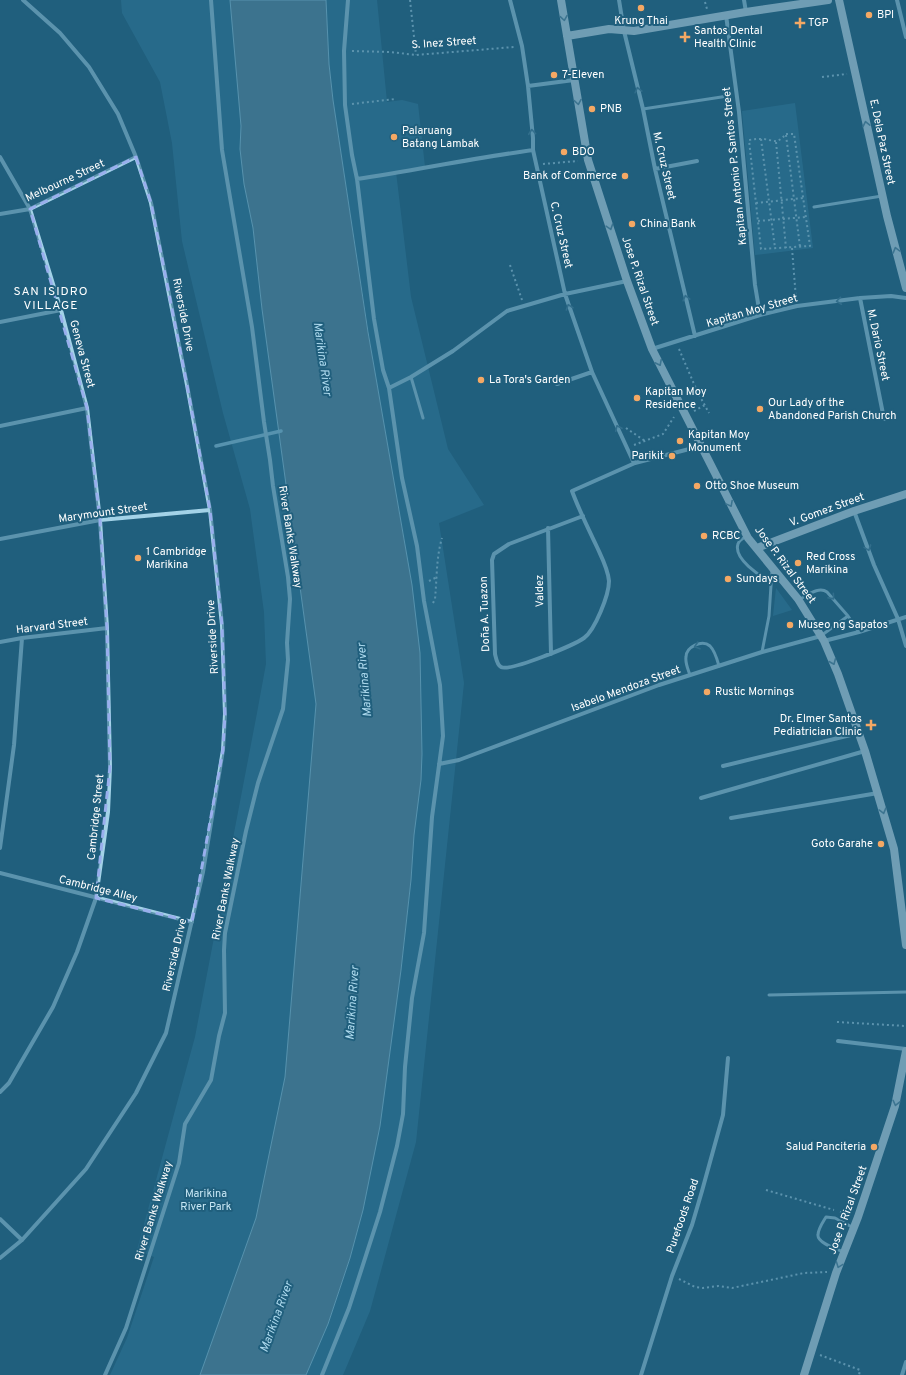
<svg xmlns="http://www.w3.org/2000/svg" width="906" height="1375" viewBox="0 0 906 1375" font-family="Overpass,sans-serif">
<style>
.green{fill:#307999}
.water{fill:#5e8ca2;stroke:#97d0e8}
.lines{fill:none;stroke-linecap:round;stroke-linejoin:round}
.stream{stroke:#97d0e8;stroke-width:3.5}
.path{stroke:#a3d2e7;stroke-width:2;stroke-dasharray:2 3;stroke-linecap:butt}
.lane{stroke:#a3d2e7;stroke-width:3}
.street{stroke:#a3d2e7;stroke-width:4}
.secondary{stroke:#cee9f6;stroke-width:8}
.oneway{stroke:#5d8fa7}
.oneway2{stroke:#47829d}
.marked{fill:none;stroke:#99afed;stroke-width:3;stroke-dasharray:8 5;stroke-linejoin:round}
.poi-dot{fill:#f4a864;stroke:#205f7d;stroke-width:1.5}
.labels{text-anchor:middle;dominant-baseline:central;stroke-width:4;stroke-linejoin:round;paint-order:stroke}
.poi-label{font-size:11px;fill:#fff;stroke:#205f7d;text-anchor:start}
.street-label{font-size:11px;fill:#fff;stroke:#205f7d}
.park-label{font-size:11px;fill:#c7e7f5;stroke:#205f7d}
.neighbourhood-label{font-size:12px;letter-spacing:1px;fill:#fff;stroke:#205f7d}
.water-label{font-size:12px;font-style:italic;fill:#afdbef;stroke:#205f7d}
</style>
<rect width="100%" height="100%" fill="#205f7d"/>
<path class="green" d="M 121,0 L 230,0 L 241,126 L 240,149 L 244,184 L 253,228 L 262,309 L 316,704 L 285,1077 L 256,1218 L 200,1375 L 110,1375 L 127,1338 L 154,1257 L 137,1250 L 195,1037 L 257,713 L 266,664 L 264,612 L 250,509 L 223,413 L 182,241 L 172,143 L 160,82 L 122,13 Z
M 326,0 L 377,0 L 387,102 L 402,100 L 418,104 L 425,167 L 396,172 L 411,297 L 448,449 L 484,505 L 439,523 L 464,683 L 416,1142 L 370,1311 L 343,1375 L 306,1375 C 329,1321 350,1266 363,1209 C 376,1150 385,1090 393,1030 C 402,965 410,901 414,835 L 405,543 L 375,374 L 333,100 L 329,64 Z
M 795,103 L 813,248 L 755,255 L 742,111 Z
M 776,588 L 792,610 L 773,616 Z"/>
<path class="water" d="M 230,0 L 326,0 L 329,64 L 333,100 L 368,332 L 412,585 L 420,653 L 422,754 L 421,780 L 414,835 L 411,880 L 401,970 L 380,1126 L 363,1210 L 350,1258 L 328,1324 L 306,1375 L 200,1375 L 256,1218 L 285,1077 L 316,704 L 262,309 L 253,228 L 244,184 L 240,149 L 241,126 Z"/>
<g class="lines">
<path class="stream" d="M 216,446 L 281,431"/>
<path class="path" d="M 410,0 L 416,55
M 705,2 L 707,9
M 352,51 L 390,52 L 416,55 L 514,47
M 822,77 L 847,74
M 352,104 L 395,99
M 786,134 L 794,134 L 810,246 L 761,249 L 749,140 C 754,139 758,139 763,139 C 775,140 776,145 786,134 Z
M 786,135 L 800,247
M 761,139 L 775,248
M 776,142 L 786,248
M 543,164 L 578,161
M 756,203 L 803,198
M 758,221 L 806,217
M 792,248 L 796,299
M 510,265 L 522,300
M 679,349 L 697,391 L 709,413
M 694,411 L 705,405
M 626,428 L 645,441
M 634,445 L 663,434 L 674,417
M 429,581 L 437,577
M 433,603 L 435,599 C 437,579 436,558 442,538
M 837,1022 L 906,1026
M 766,1190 L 834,1210
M 840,1212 L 849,1214
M 679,1279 L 695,1287 L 703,1288 L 718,1286 L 732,1288 L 804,1273 L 827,1272
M 820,1355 L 860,1370 L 859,1375 L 860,1375"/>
<path class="lane" d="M 643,109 L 728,96
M 814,207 L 882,196
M 411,377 L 423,418
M 747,536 C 744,538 739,540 738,544 C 733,559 760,576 771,582
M 800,599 C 808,595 819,586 827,592 L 848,616 L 822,635
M 848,616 L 859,632
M 762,652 L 769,616 L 772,570
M 690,675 C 688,669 685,663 686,657 C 686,647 702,639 710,646 C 715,651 717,659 719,666
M 769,995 L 906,992
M 844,1252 C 837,1249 817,1243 818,1235 C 818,1229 823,1222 826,1217 L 835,1218 L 852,1227"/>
<path class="street" d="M 510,0 L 522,46 L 528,86 L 533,138 L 533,150 L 565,294 L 592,372 L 633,461 L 635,463
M 619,0 L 624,31 L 643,109 L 655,169 L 695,336
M 744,0 L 746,12
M 897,0 L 906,37
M 726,15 L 739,112 L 755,285 L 760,315
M 528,86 L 574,80
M 0,157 L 30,209 L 61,310 L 87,408 L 100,520 L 107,628 L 110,767 L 108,812 L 96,898 L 77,952 L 53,1007 L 9,1083 L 0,1092
M 655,169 L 697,161
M 357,179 C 416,170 474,158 533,150
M 0,214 L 30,209 L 136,157
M 860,298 L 884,419
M 0,322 L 61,310
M 652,349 L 760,315 L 797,306 L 860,298 L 891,296 L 906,298
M 557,384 L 592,372
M 389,388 L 411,377 L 453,351 L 507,311 L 565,294 L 627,281
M 0,426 L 87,408
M 854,511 L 874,565 L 898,619 L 906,646
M 583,516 L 509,544 L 494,554 L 492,560 L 495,654 C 496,658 497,665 501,667 C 510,672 574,645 584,638 C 595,630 609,595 609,581 C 608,569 602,558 597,547 C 588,528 579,510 572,491 L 635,463 L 701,446
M 548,528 L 551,654
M 0,539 L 100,520 L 210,510
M 824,641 L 859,632 L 906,617
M 0,642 L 22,638 L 107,628
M 439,764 L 459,760 L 659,685 L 762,652 L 821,636
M 723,766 L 859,733
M 701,798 L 865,751
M 731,818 L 878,793
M 0,848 L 14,745 L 22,638
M 0,873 L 192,922
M 838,1041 L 906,1049
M 0,1219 L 22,1240
M 0,1258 L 22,1240 L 86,1169 L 136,1093 L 166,1033 L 203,872 L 223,750 L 225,714 L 222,625 L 210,510 L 187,385 L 151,203 L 136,157 L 118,114 L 89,67 L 60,33 L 23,0
M 105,1375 L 126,1328 L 179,1163 L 185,1124 L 211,1080 L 219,1036 L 225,1013 L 224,950 L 225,933 L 246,831 L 258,783 L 283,709 L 288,660 L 287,643 L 290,599 L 288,577 L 273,486 L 270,460 L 264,422 L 252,327 L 222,150 L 211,0
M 322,1375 L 349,1308 L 380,1212 L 397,1146 L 403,1114 L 405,1067 L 412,998 L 424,933 L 432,817 L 443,736 L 440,685 L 424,601 L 417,546 L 402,478 L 389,388 L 383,370 L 374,319 L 357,179 L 352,155 L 345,105 L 344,51 L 348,0
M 641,1375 L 672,1276 L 692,1225 L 702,1191 L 723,1115 L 728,1058
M 902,1375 L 906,1362"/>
<path class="secondary" d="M 561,0 L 588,160 L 627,281 L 652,349 L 748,538 L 798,599 L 824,641 L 838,674 L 865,751 L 894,849 L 906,945
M 839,0 L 887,216 L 906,288
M 567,36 L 609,29 L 634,31 L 746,12 L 828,0
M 757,548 L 854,511 L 906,494
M 804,1375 L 836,1273 L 858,1217 L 895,1106 L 906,1051"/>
</g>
<defs><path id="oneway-chevron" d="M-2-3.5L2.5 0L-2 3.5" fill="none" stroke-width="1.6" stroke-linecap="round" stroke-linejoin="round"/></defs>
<g class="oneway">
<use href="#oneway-chevron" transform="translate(564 18) rotate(81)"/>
<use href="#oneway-chevron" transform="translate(578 102) rotate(81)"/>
<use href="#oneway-chevron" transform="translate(866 124) rotate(-102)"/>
<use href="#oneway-chevron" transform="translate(610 227) rotate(72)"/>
<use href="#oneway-chevron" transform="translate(896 250) rotate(-105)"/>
<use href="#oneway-chevron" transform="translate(659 363) rotate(63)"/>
<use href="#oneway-chevron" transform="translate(730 504) rotate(62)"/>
<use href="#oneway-chevron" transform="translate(833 662) rotate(67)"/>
<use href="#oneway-chevron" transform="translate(883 811) rotate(75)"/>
<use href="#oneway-chevron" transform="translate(896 1103) rotate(103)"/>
<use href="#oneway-chevron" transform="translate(839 1265) rotate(111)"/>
</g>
<g class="oneway2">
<use href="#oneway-chevron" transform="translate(638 90) rotate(-104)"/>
<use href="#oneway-chevron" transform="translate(532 132) rotate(-95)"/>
<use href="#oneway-chevron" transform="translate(686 298) rotate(-104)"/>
<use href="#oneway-chevron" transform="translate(839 301) rotate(173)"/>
<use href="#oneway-chevron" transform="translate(569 307) rotate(-109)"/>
<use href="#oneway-chevron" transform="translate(618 428) rotate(-115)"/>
<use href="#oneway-chevron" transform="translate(868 548) rotate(70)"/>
<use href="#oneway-chevron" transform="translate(832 597) rotate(49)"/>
<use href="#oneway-chevron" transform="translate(697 646) rotate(162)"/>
</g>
<path d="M0 0H906V1375H0ZM 136,157 L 151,203 L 187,385 L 210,510 L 222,625 L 225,714 L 223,750 L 192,922 L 96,898 L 110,767 L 107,628 L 100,520 L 87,408 L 30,209 Z" fill="#205f7d" fill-opacity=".55" fill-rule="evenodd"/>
<path class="marked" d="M 136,157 L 151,203 L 187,385 L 210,510 L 222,625 L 225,714 L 223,750 L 192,922 L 96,898 L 110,767 L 107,628 L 100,520 L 87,408 L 30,209 Z"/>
<g class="poi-dot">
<circle cx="641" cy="8" r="4"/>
<circle cx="869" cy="15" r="4"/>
<path d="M798 17h4v4h4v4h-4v4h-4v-4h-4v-4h4z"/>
<path d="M683 31h4v4h4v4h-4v4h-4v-4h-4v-4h4z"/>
<circle cx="554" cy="75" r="4"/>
<circle cx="592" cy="109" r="4"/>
<circle cx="394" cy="137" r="4"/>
<circle cx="564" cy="152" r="4"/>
<circle cx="625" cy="176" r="4"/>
<circle cx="632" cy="224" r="4"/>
<circle cx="481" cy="380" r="4"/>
<circle cx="637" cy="398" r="4"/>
<circle cx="760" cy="409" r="4"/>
<circle cx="680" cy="441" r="4"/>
<circle cx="672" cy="456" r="4"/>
<circle cx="697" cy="486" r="4"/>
<circle cx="704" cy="536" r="4"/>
<circle cx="138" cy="558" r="4"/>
<circle cx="798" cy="563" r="4"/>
<circle cx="728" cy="579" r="4"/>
<circle cx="790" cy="625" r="4"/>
<circle cx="707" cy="692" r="4"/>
<path d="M869 719h4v4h4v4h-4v4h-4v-4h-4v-4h4z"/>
<circle cx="881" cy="844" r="4"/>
<circle cx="874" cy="1147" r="4"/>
</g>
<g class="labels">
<g class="poi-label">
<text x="877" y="15">BPI</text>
<text x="641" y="21" text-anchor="middle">Krung Thai</text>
<text x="808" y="23">TGP</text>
<text x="694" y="31">Santos Dental<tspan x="694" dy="13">Health Clinic</tspan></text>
<text x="562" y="75">7-Eleven</text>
<text x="600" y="109">PNB</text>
<text x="402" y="131">Palaruang<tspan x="402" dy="13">Batang Lambak</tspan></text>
<text x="572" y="152">BDO</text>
<text x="617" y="176" text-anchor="end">Bank of Commerce</text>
<text x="640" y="224">China Bank</text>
<text x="489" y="380">La Tora's Garden</text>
<text x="645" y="392">Kapitan Moy<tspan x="645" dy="13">Residence</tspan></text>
<text x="768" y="403">Our Lady of the<tspan x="768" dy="13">Abandoned Parish Church</tspan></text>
<text x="688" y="435">Kapitan Moy<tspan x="688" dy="13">Monument</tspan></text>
<text x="664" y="456" text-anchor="end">Parikit</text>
<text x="705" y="486">Otto Shoe Museum</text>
<text x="712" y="536">RCBC</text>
<text x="146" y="552">1 Cambridge<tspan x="146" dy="13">Marikina</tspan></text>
<text x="806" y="557">Red Cross<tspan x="806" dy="13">Marikina</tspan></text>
<text x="736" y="579">Sundays</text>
<text x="798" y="625">Museo ng Sapatos</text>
<text x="715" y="692">Rustic Mornings</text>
<text x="862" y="719" text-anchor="end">Dr. Elmer Santos<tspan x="862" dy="13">Pediatrician Clinic</tspan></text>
<text x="873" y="844" text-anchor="end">Goto Garahe</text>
<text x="866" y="1147" text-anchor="end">Salud Panciteria</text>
</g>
<g class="street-label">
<text transform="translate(444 43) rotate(-4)">S. Inez Street</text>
<text transform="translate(882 142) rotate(78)">E. Dela Paz Street</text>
<text transform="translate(664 166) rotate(77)">M. Cruz Street</text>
<text transform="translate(735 166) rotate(-96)">Kapitan Antonio P. Santos Street</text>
<text transform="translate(65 181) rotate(-25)">Melbourne Street</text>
<text transform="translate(561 235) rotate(77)">C. Cruz Street</text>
<text transform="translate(640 281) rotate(71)">Jose P. Rizal Street</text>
<text transform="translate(752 311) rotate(-16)">Kapitan Moy Street</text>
<text transform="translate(183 315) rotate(79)">Riverside Drive</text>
<text transform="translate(878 345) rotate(78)">M. Dario Street</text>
<text transform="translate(82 354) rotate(75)">Geneva Street</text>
<text transform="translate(827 510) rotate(-20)">V. Gomez Street</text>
<text transform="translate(103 513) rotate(-8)">Marymount Street</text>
<text transform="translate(290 537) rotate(81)">River Banks Walkway</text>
<text transform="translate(785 565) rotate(53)">Jose P. Rizal Street</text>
<text transform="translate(540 591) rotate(-91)">Valdez</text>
<text transform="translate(485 614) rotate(-92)">Doña A. Tuazon</text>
<text transform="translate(52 626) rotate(-7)">Harvard Street</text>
<text transform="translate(213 637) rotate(-93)">Riverside Drive</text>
<text transform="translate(626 689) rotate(-20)">Isabelo Mendoza Street</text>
<text transform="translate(96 817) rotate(-84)">Cambridge Street</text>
<text transform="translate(98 889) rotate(14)">Cambridge Alley</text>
<text transform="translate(226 889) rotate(-79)">River Banks Walkway</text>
<text transform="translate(175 955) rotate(-77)">Riverside Drive</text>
<text transform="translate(848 1210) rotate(-70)">Jose P. Rizal Street</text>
<text transform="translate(154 1211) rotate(-73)">River Banks Walkway</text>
<text transform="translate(683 1216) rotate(-71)">Purefoods Road</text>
</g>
<g class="park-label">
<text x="206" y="1194">Marikina<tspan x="206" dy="13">River Park</tspan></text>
</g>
<g class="neighbourhood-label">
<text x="51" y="292">SAN ISIDRO<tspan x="51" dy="14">VILLAGE</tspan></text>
</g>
<g class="water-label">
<text transform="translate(322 359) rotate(82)">Marikina River</text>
<text transform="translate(365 680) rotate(-95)">Marikina River</text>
<text transform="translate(353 1003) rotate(-86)">Marikina River</text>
<text transform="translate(277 1317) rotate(-70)">Marikina River</text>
</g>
</g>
</svg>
